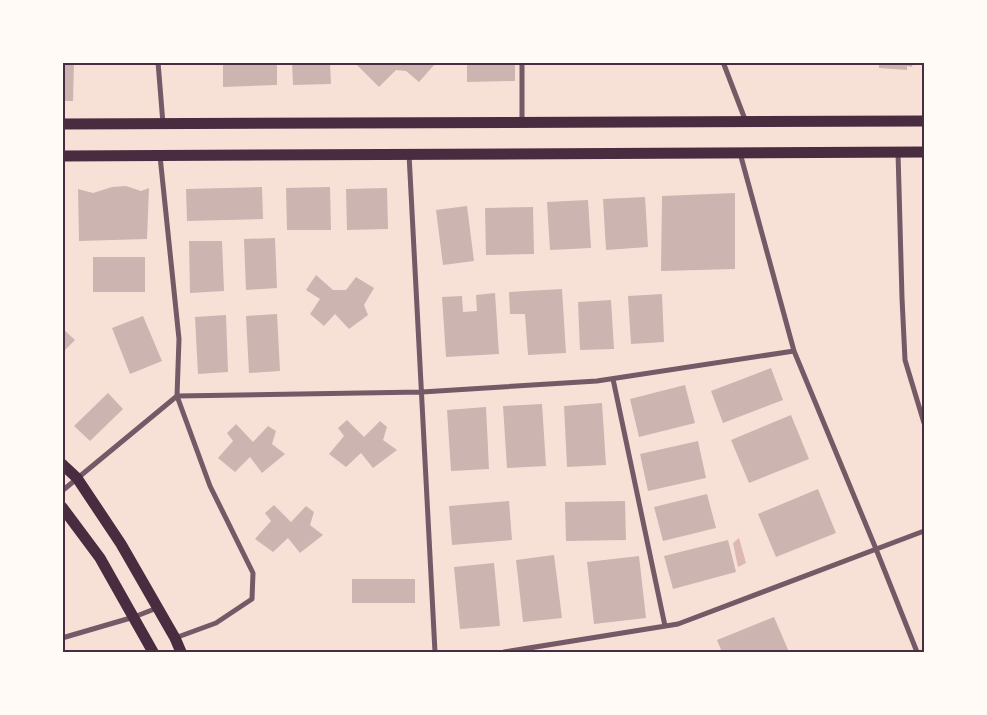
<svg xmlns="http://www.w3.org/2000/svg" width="987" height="715" viewBox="0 0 987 715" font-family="'Archivo Narrow',sans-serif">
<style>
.water{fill:#dcb8b0}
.building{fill:#ccb4b1}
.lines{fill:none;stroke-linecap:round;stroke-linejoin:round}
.minor{stroke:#755966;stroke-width:5}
.primary{stroke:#4a2c40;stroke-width:11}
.neatline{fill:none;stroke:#4a2c40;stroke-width:2}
</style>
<rect width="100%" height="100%" fill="#f7e1d7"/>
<path class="water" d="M 739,538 L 746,563 L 738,567 L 733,543 Z"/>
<path class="building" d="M 62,62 L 74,62 L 73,101 L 62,101 Z
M 223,62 L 277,62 L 277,85 L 223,87 Z
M 292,62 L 330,62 L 331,84 L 293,85 Z
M 360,62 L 434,62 L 435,64 L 419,82 L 406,71 L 396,70 L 379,87 L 357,65 Z
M 467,62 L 515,62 L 515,81 L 467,82 Z
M 844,62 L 864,62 L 864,65 L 844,64 Z
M 879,62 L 913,62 L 912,67 L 907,66 L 907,70 L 879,68 Z
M 62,185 L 65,186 L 64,214 L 62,214 Z
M 126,186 L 141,191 L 149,188 L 147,239 L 79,241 L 78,189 L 93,193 L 112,187 Z
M 262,187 L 263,219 L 187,221 L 186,189 Z
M 330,187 L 331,230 L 287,230 L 286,188 Z
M 387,188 L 388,229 L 347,230 L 346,189 Z
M 735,193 L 735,269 L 661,271 L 662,196 Z
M 645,197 L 648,247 L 606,250 L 603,199 Z
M 588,200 L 591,248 L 550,250 L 547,202 Z
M 467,206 L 474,261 L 443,265 L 436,210 Z
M 533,207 L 534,254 L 486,255 L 485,208 Z
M 275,238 L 277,288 L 246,290 L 244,239 Z
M 189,241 L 222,241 L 224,291 L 190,293 Z
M 93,257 L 145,257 L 145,292 L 93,292 Z
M 316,275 L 333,290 L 346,290 L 356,277 L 374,288 L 364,305 L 368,315 L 349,329 L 335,314 L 324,326 L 310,314 L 320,299 L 306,290 Z
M 562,289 L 566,353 L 528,355 L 525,314 L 510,314 L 509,292 Z
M 495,293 L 499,354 L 446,357 L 442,297 L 462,296 L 463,312 L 477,311 L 476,295 Z
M 662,294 L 664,342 L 631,344 L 628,296 Z
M 611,300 L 614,349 L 580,350 L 578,302 Z
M 277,314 L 280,371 L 249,373 L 246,316 Z
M 226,315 L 228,372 L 198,374 L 195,317 Z
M 143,316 L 162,361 L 130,374 L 112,328 Z
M 62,328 L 75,340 L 62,353 Z
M 771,368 L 783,400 L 723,423 L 711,391 Z
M 685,385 L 695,423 L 639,437 L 630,399 Z
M 108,393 L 123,409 L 90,441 L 74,426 Z
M 602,403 L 606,465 L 567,467 L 564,406 Z
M 542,404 L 546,466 L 507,468 L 503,406 Z
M 486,407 L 489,469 L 451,471 L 447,410 Z
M 791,415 L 809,459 L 749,483 L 731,440 Z
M 347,420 L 364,437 L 380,421 L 387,427 L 383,440 L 397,450 L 373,468 L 361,453 L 346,467 L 329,454 L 344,436 L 338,428 Z
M 236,424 L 253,442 L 268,426 L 276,431 L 272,444 L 285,454 L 262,473 L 250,457 L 235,472 L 218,458 L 233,441 L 227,433 Z
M 698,441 L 706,478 L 648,491 L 640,454 Z
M 818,489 L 836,533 L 776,557 L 758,514 Z
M 707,494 L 716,528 L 663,541 L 654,507 Z
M 509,501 L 512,540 L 452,545 L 449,506 Z
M 625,501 L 626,540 L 566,541 L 565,502 Z
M 274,505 L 291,522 L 306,506 L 314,512 L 310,525 L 323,535 L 300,553 L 288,538 L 273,552 L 255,539 L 271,521 L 265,513 Z
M 728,540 L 736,572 L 673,589 L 664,556 Z
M 554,555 L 562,618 L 523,622 L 516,560 Z
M 639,556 L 646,618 L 594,624 L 587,562 Z
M 494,563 L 500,626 L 460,629 L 454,567 Z
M 352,579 L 415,579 L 415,603 L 352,603 Z
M 774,617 L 789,652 L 722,652 L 717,640 Z"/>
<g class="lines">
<path class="minor" d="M 158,62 L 163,124
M 522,62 L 522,122
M 723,62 L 746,122
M 898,152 L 902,298 L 905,360 L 924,423
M 740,153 L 794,351 L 876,549 L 917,652
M 409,154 L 435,652
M 160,156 L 179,339 L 177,396 L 210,486 L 253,573 L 252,599 L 216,623 L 175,638
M 613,379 L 665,626
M 62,491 L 177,396 L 422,392 L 597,381 L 794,351
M 62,638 L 134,617 L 157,608
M 504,652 L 678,624 L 924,531"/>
<path class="primary" d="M 62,124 L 924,121
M 62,156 L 924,152
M 62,464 L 77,478 L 121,544 L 175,638 L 181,652
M 62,507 L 100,558 L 153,652"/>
</g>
<rect width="987" height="715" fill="none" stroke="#fffaf5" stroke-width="128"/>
<rect x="64" y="64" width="859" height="587" class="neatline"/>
</svg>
